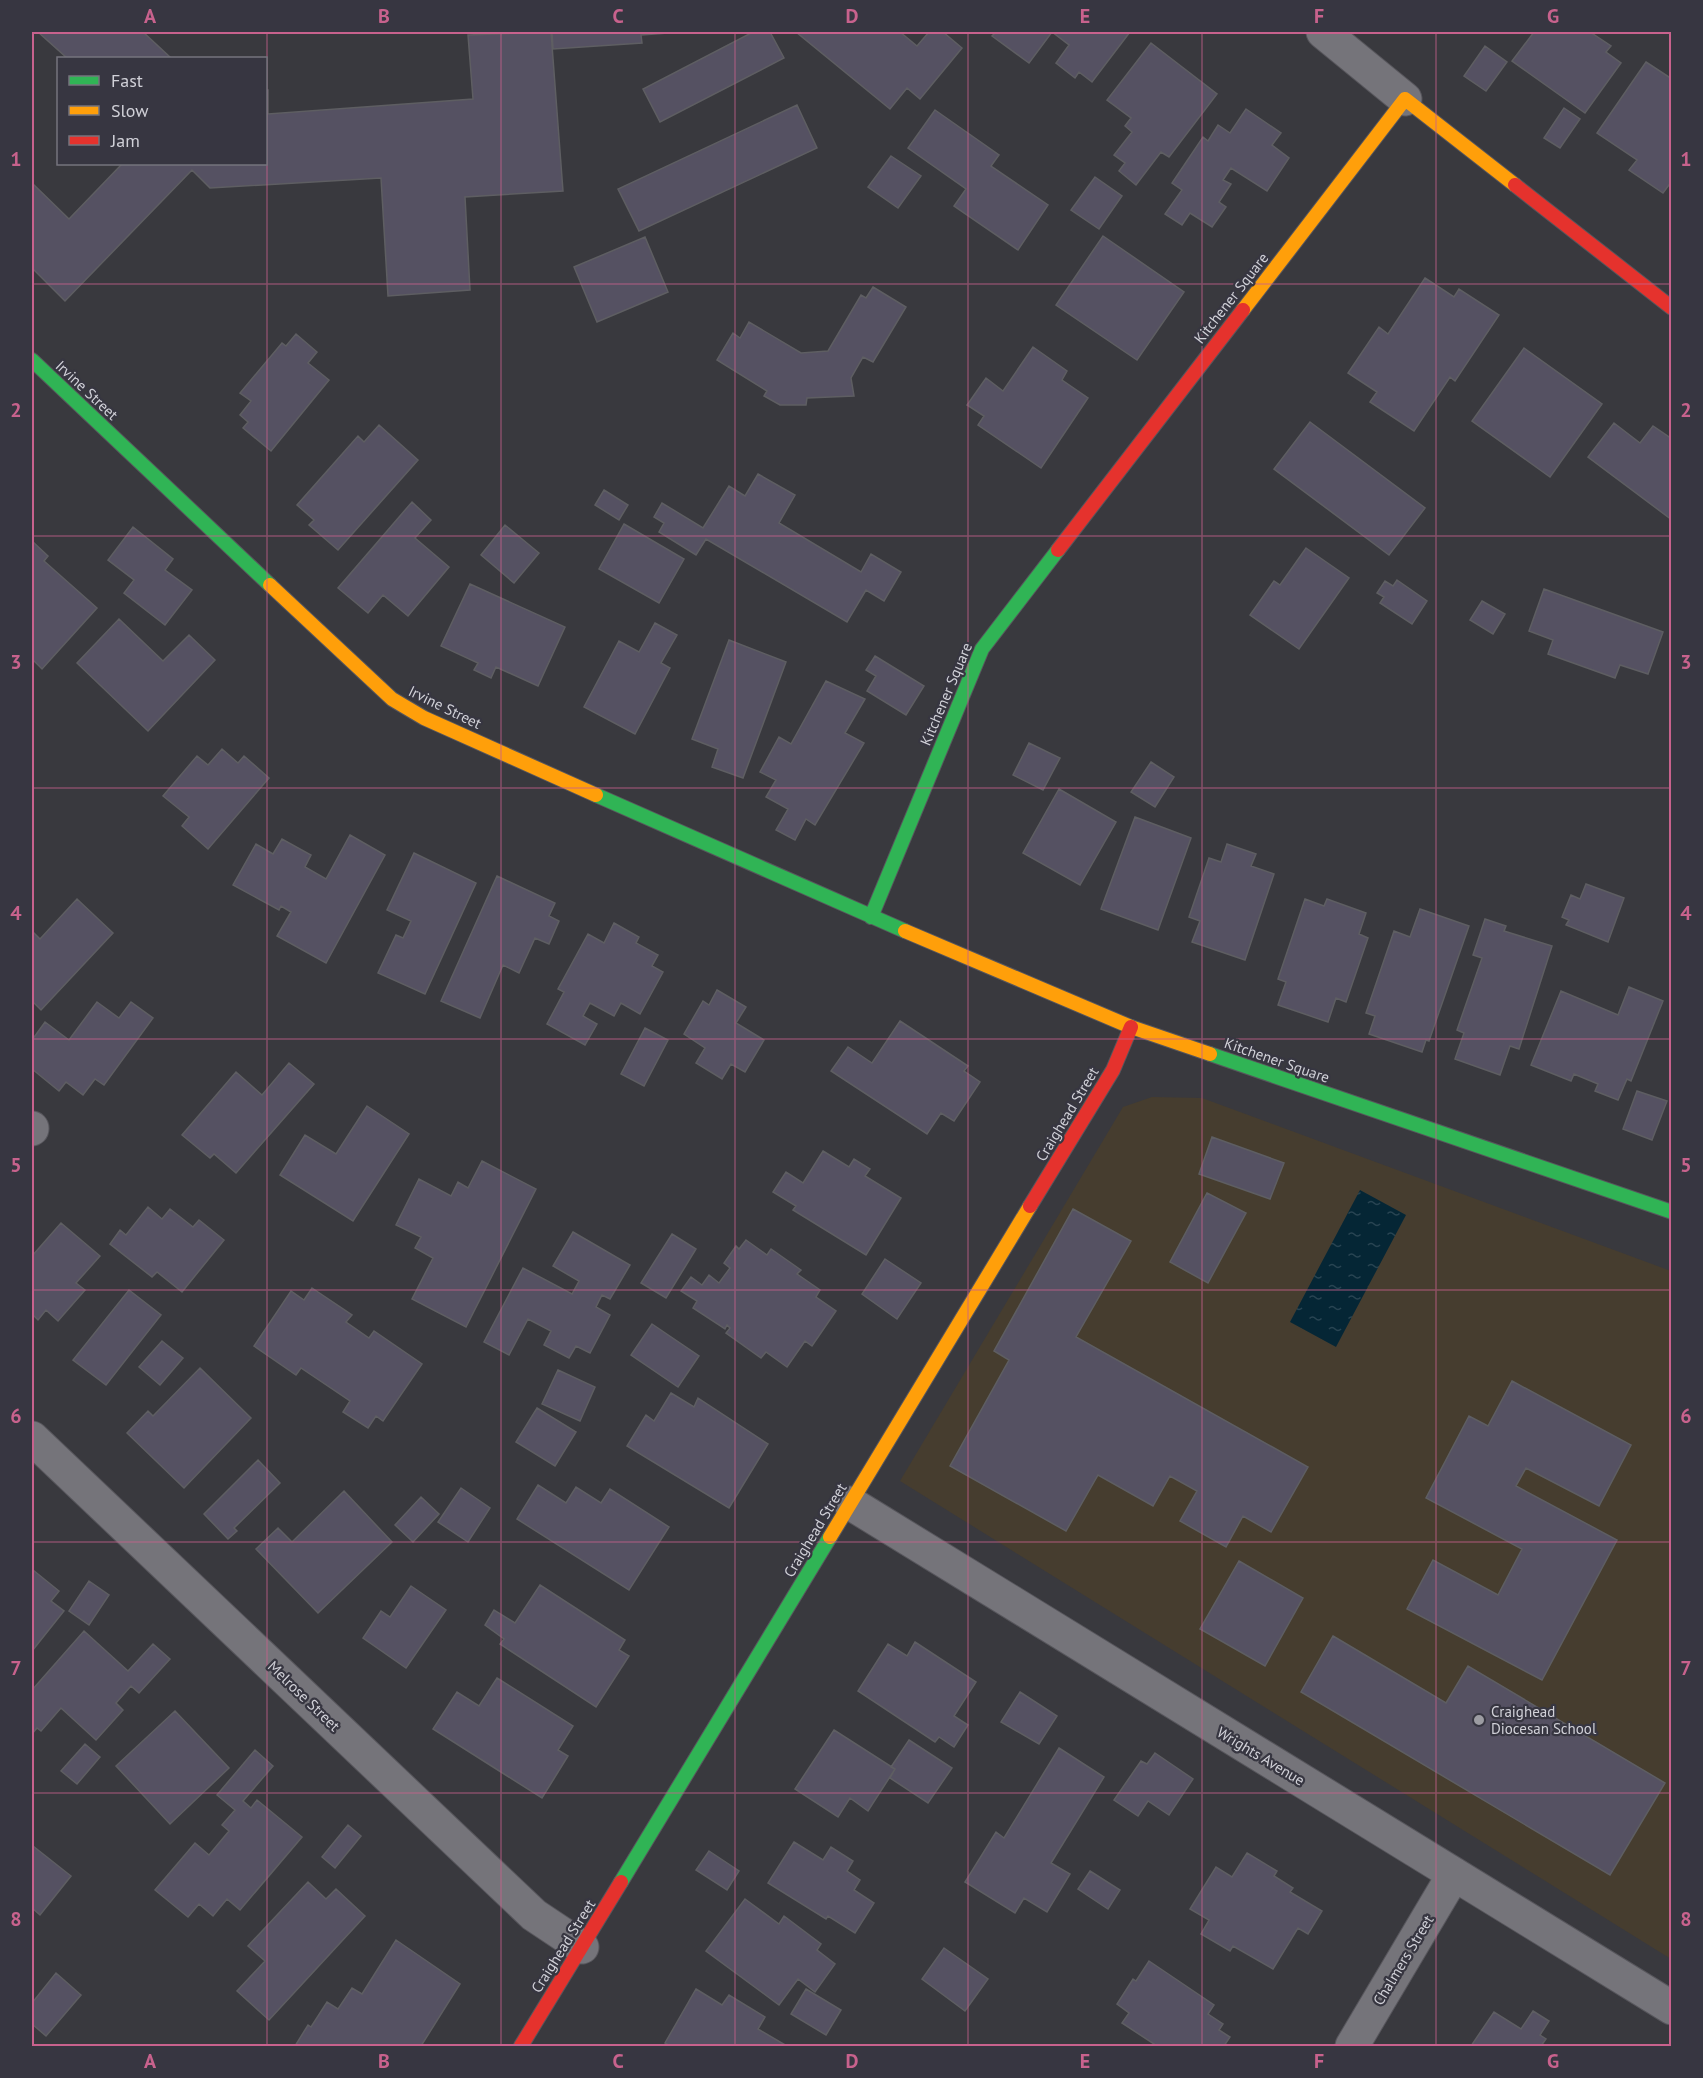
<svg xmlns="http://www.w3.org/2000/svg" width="1703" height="2078" viewBox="0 0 1703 2078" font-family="'PT Sans',sans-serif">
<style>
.education{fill:#463d2f}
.water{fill:url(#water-ripples)}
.building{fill:#555162;stroke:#5e5e62;stroke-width:1.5}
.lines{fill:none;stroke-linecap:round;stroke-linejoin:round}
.street-casing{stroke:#57565c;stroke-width:35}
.fast-casing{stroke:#57565c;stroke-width:16}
.slow-casing{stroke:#57565c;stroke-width:16}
.jam-casing{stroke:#57565c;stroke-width:16}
.street{stroke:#75747a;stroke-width:33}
.fast{stroke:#30b455;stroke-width:14}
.slow{stroke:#ff9f0a;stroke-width:14}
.jam{stroke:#e5322d;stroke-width:14}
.grid{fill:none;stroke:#c8628d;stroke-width:1.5;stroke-opacity:0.55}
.poi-dot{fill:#9c9ca2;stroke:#373641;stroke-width:2}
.labels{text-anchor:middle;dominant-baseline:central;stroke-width:4.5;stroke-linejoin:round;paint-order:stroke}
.street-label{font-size:15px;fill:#d1d1d8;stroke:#373641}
.poi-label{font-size:15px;fill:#d1d1d8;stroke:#373641;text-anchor:start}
.neatline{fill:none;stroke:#c8628d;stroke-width:2}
.grid-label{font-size:20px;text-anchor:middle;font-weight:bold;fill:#c8628d}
</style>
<defs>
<pattern id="water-ripples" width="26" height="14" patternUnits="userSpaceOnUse" patternTransform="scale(1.5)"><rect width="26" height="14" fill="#052635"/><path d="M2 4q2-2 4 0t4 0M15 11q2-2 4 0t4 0" fill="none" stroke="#284452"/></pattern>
</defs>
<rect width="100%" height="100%" fill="#39393e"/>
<path class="education" d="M 1152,1097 L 1202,1098 L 1671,1271 L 1671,1959 L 900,1481 L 1123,1107 Z"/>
<path class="water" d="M 1360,1190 L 1406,1215 L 1336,1347 L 1290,1322 Z"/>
<path class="building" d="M 38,32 L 143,32 L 171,58 L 67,58 Z
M 551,32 L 563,191 L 465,197 L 470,290 L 388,296 L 381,178 L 210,188 L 192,170 L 65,301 L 32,268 L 32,183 L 69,219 L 122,164 L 266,164 L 266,90 L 268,90 L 268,114 L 473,99 L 468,35 Z
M 552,32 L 682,32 L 641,35 L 642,43 L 553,49 Z
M 753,32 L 770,32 L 784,58 L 660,122 L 643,89 Z
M 796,32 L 900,32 L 917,46 L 929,32 L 943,32 L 962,48 L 920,99 L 907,88 L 890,109 Z
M 996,32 L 1130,32 L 1092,82 L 1079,72 L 1075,78 L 1056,63 L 1069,45 L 1052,32 L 1029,63 L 992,36 Z
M 1534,32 L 1590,32 L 1611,46 L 1606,52 L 1621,63 L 1585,113 L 1512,61 Z
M 1151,43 L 1217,94 L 1169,157 L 1161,152 L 1136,185 L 1119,171 L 1125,163 L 1114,155 L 1132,132 L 1125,126 L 1131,118 L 1107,100 Z
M 1485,46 L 1507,62 L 1486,91 L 1464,76 Z
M 1646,62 L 1672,79 L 1672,181 L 1663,193 L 1629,170 L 1637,160 L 1597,133 Z
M 797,105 L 817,148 L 639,231 L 618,189 Z
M 1564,108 L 1580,119 L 1560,148 L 1544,138 Z
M 1246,109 L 1281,133 L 1272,145 L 1289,158 L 1267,191 L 1231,168 L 1223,180 L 1231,184 L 1219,202 L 1226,207 L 1212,227 L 1190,213 L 1182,225 L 1165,214 L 1182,190 L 1172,183 L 1203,137 L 1208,141 L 1218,125 L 1230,133 Z
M 935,110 L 999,155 L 991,166 L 1048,205 L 1018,250 L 954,206 L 966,189 L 908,148 Z
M 891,156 L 921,176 L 898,208 L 868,187 Z
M 1095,177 L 1122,196 L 1099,229 L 1071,210 Z
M 1103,236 L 1184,292 L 1137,360 L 1056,305 Z
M 645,237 L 668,292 L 597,322 L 574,267 Z
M 1425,278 L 1454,297 L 1459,289 L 1499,315 L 1455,381 L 1450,377 L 1414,431 L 1370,402 L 1377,392 L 1348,373 L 1379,327 L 1388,334 Z
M 873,287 L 906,307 L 873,362 L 863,357 L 851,378 L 854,396 L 807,398 L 806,405 L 780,405 L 764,396 L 767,391 L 717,360 L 733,333 L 740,338 L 749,322 L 801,353 L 828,351 L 861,295 L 866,298 Z
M 296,334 L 317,352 L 308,363 L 329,380 L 271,451 L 243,428 L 248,422 L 240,415 L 251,401 L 240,393 L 282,343 L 286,346 Z
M 1033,347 L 1067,371 L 1062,380 L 1088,398 L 1041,468 L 978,425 L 984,416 L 967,405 L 986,378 L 1003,391 Z
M 1524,348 L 1602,404 L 1550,477 L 1472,421 Z
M 1310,422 L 1425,508 L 1389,555 L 1274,469 Z
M 1614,423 L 1640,443 L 1653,426 L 1672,439 L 1672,520 L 1588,457 Z
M 379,425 L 418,460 L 338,550 L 309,525 L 314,520 L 297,505 L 358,436 L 364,442 Z
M 758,474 L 795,495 L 779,523 L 861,572 L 871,554 L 901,572 L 884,601 L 866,590 L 847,622 L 706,539 L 696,555 L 659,532 L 664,523 L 654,517 L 662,503 L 703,528 L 729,486 L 745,496 Z
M 604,490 L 628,505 L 619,520 L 595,505 Z
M 412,502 L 431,520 L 415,538 L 449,567 L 408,616 L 383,595 L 368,613 L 338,588 Z
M 624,524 L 684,559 L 659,603 L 599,569 Z
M 505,525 L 539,553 L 514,583 L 481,555 Z
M 133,527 L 173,559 L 165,570 L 192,590 L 165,625 L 124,593 L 134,580 L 108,560 Z
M 32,541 L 48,556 L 44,561 L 97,608 L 42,669 L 32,659 Z
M 1306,548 L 1349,578 L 1299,649 L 1250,615 L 1274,581 L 1280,585 Z
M 1397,580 L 1427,601 L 1412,624 L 1380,603 L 1384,597 L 1377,593 L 1385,581 L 1393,586 Z
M 470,584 L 565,627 L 538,686 L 496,667 L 491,678 L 474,670 L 478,663 L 441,646 Z
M 1544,589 L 1663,632 L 1648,674 L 1620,665 L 1615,678 L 1548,654 L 1553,640 L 1529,631 Z
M 1482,601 L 1505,614 L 1493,634 L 1470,620 Z
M 119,619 L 163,661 L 189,635 L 215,660 L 148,731 L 77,663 Z
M 655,623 L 677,635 L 661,663 L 670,668 L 635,734 L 584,707 L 619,641 L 639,652 Z
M 729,640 L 786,662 L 743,778 L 712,767 L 718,749 L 692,739 Z
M 875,656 L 924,686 L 906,715 L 867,691 L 876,676 L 866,670 Z
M 826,681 L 865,699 L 845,733 L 864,743 L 815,825 L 806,819 L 795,840 L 776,830 L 788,809 L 766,797 L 776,780 L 760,772 L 779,737 L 791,744 Z
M 1029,743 L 1060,758 L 1043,790 L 1013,775 Z
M 222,749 L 238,763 L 244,756 L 269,778 L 208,849 L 182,826 L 189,817 L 163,796 L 197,756 L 208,765 Z
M 1151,762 L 1174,777 L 1155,807 L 1131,792 Z
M 1059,789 L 1116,822 L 1080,885 L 1023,853 Z
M 1135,817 L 1191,838 L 1158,930 L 1101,909 Z
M 350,835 L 385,855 L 326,963 L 277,936 L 291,912 L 281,906 L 279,910 L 233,885 L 256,844 L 273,854 L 282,839 L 311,855 L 305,867 L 326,879 Z
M 1227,844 L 1256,854 L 1251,866 L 1274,874 L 1245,960 L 1192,942 L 1200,921 L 1189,917 L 1209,858 L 1221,862 Z
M 414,853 L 476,883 L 425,994 L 378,973 L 396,935 L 403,938 L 411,921 L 387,910 Z
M 497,876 L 555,903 L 549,916 L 559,921 L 549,944 L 535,938 L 519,973 L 503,965 L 480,1018 L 441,1001 Z
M 1586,884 L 1624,898 L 1608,942 L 1566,925 L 1569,920 L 1562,917 L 1571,895 L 1580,899 Z
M 77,899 L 113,933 L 41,1010 L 32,1001 L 32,931 L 40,939 Z
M 1305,899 L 1324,906 L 1327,899 L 1366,913 L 1359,934 L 1368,938 L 1346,1002 L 1336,998 L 1328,1022 L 1278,1005 L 1286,982 L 1278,979 Z
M 1420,909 L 1469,926 L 1429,1041 L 1426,1040 L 1422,1052 L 1369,1034 L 1375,1016 L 1366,1013 L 1394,931 L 1410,937 Z
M 1485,919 L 1506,926 L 1504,931 L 1552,946 L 1519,1049 L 1510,1046 L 1500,1075 L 1455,1059 L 1464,1033 L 1457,1030 L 1482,958 L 1473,955 Z
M 614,923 L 639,937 L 636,943 L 658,955 L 652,966 L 663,972 L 640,1014 L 621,1003 L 614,1016 L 590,1003 L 583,1016 L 597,1024 L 585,1045 L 547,1024 L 564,992 L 558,989 L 588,934 L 604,943 Z
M 1629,987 L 1663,1001 L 1631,1081 L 1627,1079 L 1618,1100 L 1595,1091 L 1598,1084 L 1574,1074 L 1571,1081 L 1531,1065 L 1561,991 L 1618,1015 Z
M 717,990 L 746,1007 L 736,1023 L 764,1040 L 745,1072 L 731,1064 L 722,1079 L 696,1063 L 705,1048 L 684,1034 L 703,1001 L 709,1005 Z
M 97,1002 L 119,1018 L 131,1002 L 153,1018 L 104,1085 L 95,1079 L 83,1095 L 66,1082 L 59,1091 L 32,1069 L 32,1040 L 45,1022 L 69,1040 Z
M 900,1021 L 968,1066 L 964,1071 L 980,1082 L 954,1121 L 941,1113 L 927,1134 L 831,1071 L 848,1047 L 872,1063 Z
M 645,1028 L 668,1040 L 644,1086 L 621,1074 Z
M 289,1063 L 314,1084 L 236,1173 L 214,1154 L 210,1158 L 182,1135 L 236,1072 L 262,1095 Z
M 1637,1091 L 1667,1101 L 1652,1140 L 1623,1129 Z
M 367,1106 L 409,1134 L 353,1221 L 280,1175 L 305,1135 L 336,1154 Z
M 1212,1137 L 1284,1163 L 1270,1199 L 1199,1174 Z
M 823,1151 L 849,1167 L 854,1159 L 870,1169 L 865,1176 L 901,1198 L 866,1255 L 793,1210 L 796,1206 L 773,1192 L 786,1172 L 803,1183 Z
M 482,1161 L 536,1189 L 466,1327 L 412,1299 L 433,1258 L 415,1248 L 421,1237 L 396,1225 L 419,1179 L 451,1196 L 458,1182 L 468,1188 Z
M 1207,1193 L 1246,1213 L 1208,1283 L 1170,1262 Z
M 148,1207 L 162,1219 L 170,1209 L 193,1227 L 199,1220 L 224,1240 L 182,1292 L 157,1272 L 152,1277 L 110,1244 L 120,1230 L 126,1235 Z
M 1073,1209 L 1131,1241 L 1076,1337 L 1308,1467 L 1271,1532 L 1243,1516 L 1226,1547 L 1180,1521 L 1197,1491 L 1170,1476 L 1153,1506 L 1098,1475 L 1066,1531 L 950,1466 L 1009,1360 L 994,1351 Z
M 61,1223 L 100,1256 L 76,1283 L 85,1290 L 58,1321 L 46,1310 L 38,1320 L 32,1314 L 32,1256 Z
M 573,1232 L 630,1265 L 610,1299 L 602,1295 L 596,1307 L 610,1315 L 590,1353 L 576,1346 L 569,1358 L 544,1345 L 551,1331 L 528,1319 L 509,1355 L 484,1342 L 523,1268 L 572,1294 L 579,1281 L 553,1266 Z
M 672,1234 L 696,1249 L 666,1298 L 641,1283 Z
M 746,1240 L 767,1255 L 771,1249 L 801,1270 L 797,1274 L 820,1290 L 816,1297 L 836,1311 L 812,1346 L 805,1341 L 787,1367 L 766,1352 L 761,1358 L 726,1333 L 730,1328 L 727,1325 L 725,1329 L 693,1308 L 697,1301 L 681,1291 L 691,1277 L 702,1285 L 709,1275 L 719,1283 L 730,1268 L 724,1263 L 736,1246 L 739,1249 Z
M 885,1259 L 921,1283 L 897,1319 L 862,1294 Z
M 312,1288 L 352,1315 L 346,1322 L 369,1338 L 374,1331 L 422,1364 L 383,1421 L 376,1416 L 368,1428 L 343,1412 L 350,1401 L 301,1368 L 296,1375 L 254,1346 L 291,1291 L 304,1300 Z
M 129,1290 L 161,1315 L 106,1385 L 73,1360 Z
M 652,1324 L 699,1356 L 678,1387 L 631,1355 Z
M 162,1341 L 183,1358 L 160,1385 L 139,1367 Z
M 200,1368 L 251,1418 L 184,1488 L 127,1433 L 148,1411 L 153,1416 Z
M 558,1370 L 595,1387 L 580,1421 L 542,1404 Z
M 1512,1381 L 1631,1445 L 1599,1506 L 1526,1468 L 1516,1486 L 1617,1540 L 1542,1680 L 1407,1609 L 1433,1560 L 1498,1595 L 1522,1549 L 1426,1498 L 1469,1416 L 1488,1426 Z
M 671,1393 L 694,1407 L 698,1398 L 768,1444 L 729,1508 L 627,1446 L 646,1415 L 654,1421 Z
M 537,1408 L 576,1432 L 555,1466 L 516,1442 Z
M 258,1460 L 280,1483 L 234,1528 L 237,1531 L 228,1539 L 204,1514 Z
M 538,1485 L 566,1503 L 576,1487 L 601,1503 L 610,1489 L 669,1527 L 629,1590 L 517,1519 Z
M 461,1488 L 490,1508 L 468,1542 L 438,1522 Z
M 344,1491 L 392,1542 L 318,1613 L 256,1549 L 278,1528 L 292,1542 Z
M 421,1497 L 439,1514 L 413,1542 L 395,1525 Z
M 1239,1561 L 1303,1598 L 1265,1666 L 1200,1629 Z
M 33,1570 L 59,1591 L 51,1601 L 64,1611 L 32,1651 L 32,1572 Z
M 89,1581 L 109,1595 L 89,1625 L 69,1611 Z
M 540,1585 L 625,1640 L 619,1650 L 629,1656 L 596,1707 L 500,1644 L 504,1639 L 485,1625 L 494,1610 L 515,1623 Z
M 411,1586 L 446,1610 L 406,1668 L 363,1638 L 381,1611 L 390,1617 Z
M 84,1631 L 128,1671 L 153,1644 L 170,1659 L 139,1693 L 131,1686 L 116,1703 L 123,1710 L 96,1740 L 61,1708 L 41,1731 L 37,1728 L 32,1734 L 32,1690 Z
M 1333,1636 L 1446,1703 L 1468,1666 L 1665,1783 L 1610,1875 L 1301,1692 Z
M 915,1642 L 976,1682 L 954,1716 L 968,1725 L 954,1747 L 939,1737 L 935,1742 L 858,1691 L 888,1644 L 907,1656 Z
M 497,1678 L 573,1726 L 558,1750 L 568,1756 L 542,1798 L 433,1729 L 457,1692 L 479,1706 Z
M 1020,1692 L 1057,1716 L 1039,1744 L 1001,1722 Z
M 175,1711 L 229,1768 L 170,1824 L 116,1766 Z
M 834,1730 L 895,1769 L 868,1811 L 850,1798 L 838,1817 L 795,1789 Z
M 909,1740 L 952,1768 L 928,1803 L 890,1778 L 895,1769 L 891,1767 Z
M 85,1744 L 100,1757 L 77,1784 L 61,1771 Z
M 1059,1748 L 1104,1777 L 1051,1863 L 1070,1874 L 1047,1912 L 1024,1898 L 1015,1913 L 965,1882 L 996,1832 L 1004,1838 Z
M 255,1750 L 273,1766 L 243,1801 L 251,1808 L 257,1800 L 302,1837 L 240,1910 L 227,1899 L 213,1916 L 199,1904 L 188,1917 L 155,1890 L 195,1843 L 209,1855 L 229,1831 L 222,1825 L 235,1810 L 217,1795 Z
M 1155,1753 L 1193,1779 L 1169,1815 L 1148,1801 L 1138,1816 L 1114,1800 L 1141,1761 L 1147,1764 Z
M 348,1825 L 361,1836 L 335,1868 L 322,1857 Z
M 794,1842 L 823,1860 L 831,1847 L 853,1861 L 847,1871 L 860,1880 L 854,1890 L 874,1903 L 855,1933 L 828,1916 L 826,1919 L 768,1883 Z
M 33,1846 L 71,1876 L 40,1915 L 32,1908 L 32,1848 Z
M 709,1851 L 739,1871 L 727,1890 L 696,1870 Z
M 1247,1853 L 1277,1871 L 1274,1876 L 1293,1888 L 1290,1892 L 1322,1911 L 1308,1934 L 1298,1928 L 1273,1969 L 1233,1946 L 1230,1951 L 1201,1934 L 1209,1920 L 1190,1909 L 1216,1867 L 1232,1877 Z
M 1090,1871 L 1120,1890 L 1108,1909 L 1078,1889 Z
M 308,1882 L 326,1899 L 336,1889 L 365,1916 L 269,2020 L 237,1991 L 265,1961 L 248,1946 Z
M 745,1899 L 779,1924 L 784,1916 L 821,1944 L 817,1950 L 835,1964 L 815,1992 L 798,1979 L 779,2005 L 706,1951 Z
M 396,1940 L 460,1984 L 421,2046 L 295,2046 L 308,2025 L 311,2027 L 327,2002 L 338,2009 L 352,1988 L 362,1994 Z
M 944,1948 L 988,1979 L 965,2011 L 922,1979 Z
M 1149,1961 L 1214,2005 L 1208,2014 L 1223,2024 L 1219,2030 L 1230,2037 L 1224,2046 L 1157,2046 L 1122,2023 L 1129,2013 L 1117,2004 L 1133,1979 L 1136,1981 Z
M 56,1973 L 81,1995 L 46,2036 L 32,2024 L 32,2003 Z
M 696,1989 L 722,2005 L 729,1995 L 765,2017 L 758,2029 L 787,2046 L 670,2046 L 665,2043 Z
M 806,1989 L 841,2010 L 826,2035 L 791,2014 Z
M 1533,2011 L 1549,2021 L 1540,2035 L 1546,2039 L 1541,2046 L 1471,2046 L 1494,2012 L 1521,2029 Z"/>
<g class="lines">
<defs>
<path id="street" d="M 1323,32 L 1405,99
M 32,1129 L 32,1128
M 32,1438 L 534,1915 L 582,1947
M 850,1503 L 1672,2008
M 1352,2046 L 1454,1874"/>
<path id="fast" d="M 32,360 L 270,585
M 596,795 L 905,931
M 871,917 L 982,649 L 1058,550
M 1210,1054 L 1672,1212
M 621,1882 L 830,1537"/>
<path id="slow" d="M 1243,310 L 1405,99 L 1515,185
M 270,585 L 392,699 L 424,718 L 596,795
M 905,931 L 1131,1027 L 1210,1054
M 830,1537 L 1030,1206"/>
<path id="jam" d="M 1515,185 L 1672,308
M 1058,550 L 1243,310
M 1030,1206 L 1113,1070 L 1131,1027
M 521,2046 L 621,1882"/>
</defs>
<use href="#street" class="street-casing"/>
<use href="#fast" class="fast-casing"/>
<use href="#slow" class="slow-casing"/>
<use href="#jam" class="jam-casing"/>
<use href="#street" class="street"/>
<use href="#fast" class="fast"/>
<use href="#slow" class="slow"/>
<use href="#jam" class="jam"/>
</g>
<path class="grid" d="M 267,32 L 267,2046M 501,32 L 501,2046M 735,32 L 735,2046M 968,32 L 968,2046M 1202,32 L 1202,2046M 1436,32 L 1436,2046M 32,284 L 1672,284M 32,536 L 1672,536M 32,788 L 1672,788M 32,1039 L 1672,1039M 32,1290 L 1672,1290M 32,1542 L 1672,1542M 32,1793 L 1672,1793"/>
<circle class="poi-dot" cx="1479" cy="1720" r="6"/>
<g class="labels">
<g class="street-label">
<text transform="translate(1231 298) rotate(-52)">Kitchener Square</text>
<text transform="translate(87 390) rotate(43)">Irvine Street</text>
<text transform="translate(946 694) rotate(-67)">Kitchener Square</text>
<text transform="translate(445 707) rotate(26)">Irvine Street</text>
<text transform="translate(1277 1060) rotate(19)">Kitchener Square</text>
<text transform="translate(1067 1114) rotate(-59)">Craighead Street</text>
<text transform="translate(815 1530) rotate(-59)">Craighead Street</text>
<text transform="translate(304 1696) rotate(44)">Melrose Street</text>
<text transform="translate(1261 1756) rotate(31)">Wrights Avenue</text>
<text transform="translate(563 1946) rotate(-58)">Craighead Street</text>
<text transform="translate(1403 1960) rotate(-59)">Chalmers Street</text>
</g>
<g class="poi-label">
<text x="1491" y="1711">Craighead<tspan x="1491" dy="17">Diocesan School</tspan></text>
</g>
</g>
<rect width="1703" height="2078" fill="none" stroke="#373641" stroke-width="66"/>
<rect x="57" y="57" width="210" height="108" fill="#373641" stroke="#75747d" stroke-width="1.5"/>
<rect x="69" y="76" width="30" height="9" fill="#30b455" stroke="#75747d" stroke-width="1.5"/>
<text x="111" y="87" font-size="18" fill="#d1d1d8">Fast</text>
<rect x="69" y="106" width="30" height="9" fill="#ff9f0a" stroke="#75747d" stroke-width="1.5"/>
<text x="111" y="117" font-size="18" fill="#d1d1d8">Slow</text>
<rect x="69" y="136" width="30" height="9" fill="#e5322d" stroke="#75747d" stroke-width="1.5"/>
<text x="111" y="147" font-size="18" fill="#d1d1d8">Jam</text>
<rect x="33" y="33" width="1637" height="2012" class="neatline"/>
<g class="grid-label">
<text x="150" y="23">A</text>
<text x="384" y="23">B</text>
<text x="618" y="23">C</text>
<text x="852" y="23">D</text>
<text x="1085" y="23">E</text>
<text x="1319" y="23">F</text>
<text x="1553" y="23">G</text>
<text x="16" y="166">1</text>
<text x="1686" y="166">1</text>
<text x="16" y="417">2</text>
<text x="1686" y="417">2</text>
<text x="16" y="669">3</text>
<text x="1686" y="669">3</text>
<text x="16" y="920">4</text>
<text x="1686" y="920">4</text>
<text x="16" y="1172">5</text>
<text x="1686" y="1172">5</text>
<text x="16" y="1423">6</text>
<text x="1686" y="1423">6</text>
<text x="16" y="1675">7</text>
<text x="1686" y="1675">7</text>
<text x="16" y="1926">8</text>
<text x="1686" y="1926">8</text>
<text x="150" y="2068">A</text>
<text x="384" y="2068">B</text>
<text x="618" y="2068">C</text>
<text x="852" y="2068">D</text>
<text x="1085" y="2068">E</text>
<text x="1319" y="2068">F</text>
<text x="1553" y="2068">G</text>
</g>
</svg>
